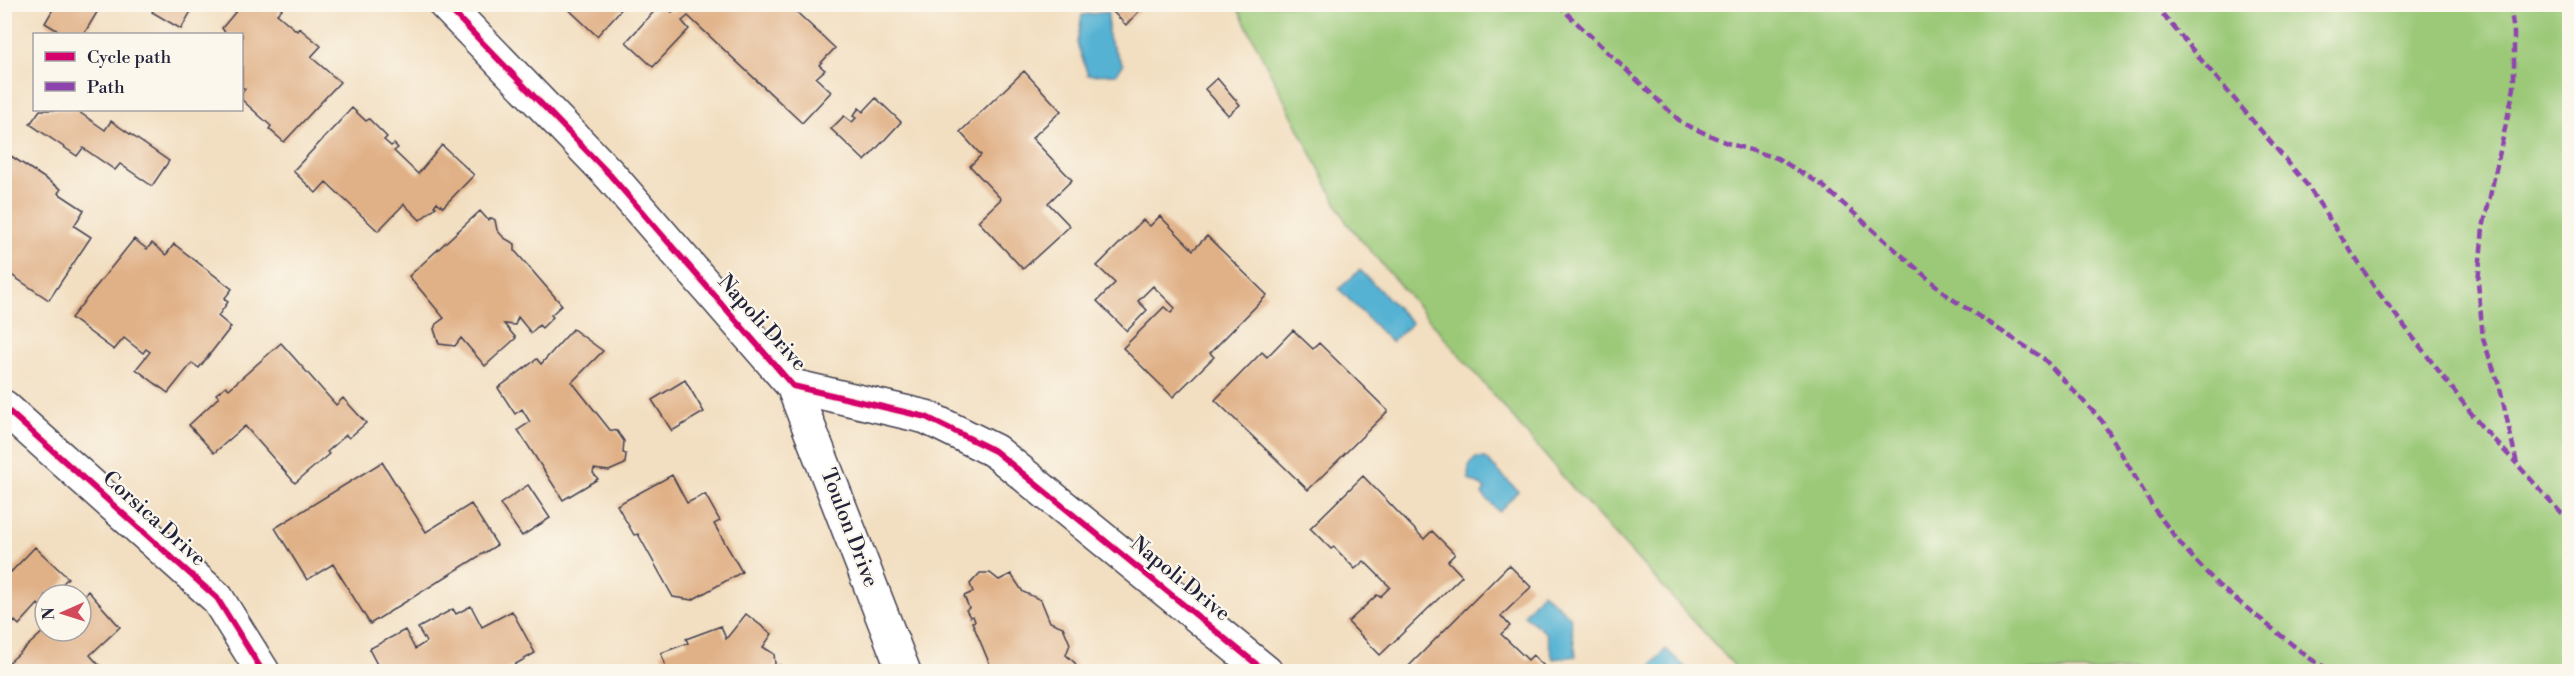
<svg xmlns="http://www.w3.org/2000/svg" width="2574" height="676" viewBox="0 0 2574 676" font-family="'Libre Bodoni',serif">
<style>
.green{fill:#9bc978;stroke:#5e765a;stroke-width:1.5}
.water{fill:#54b2d3;stroke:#3b6a87;stroke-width:1.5}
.building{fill:#e0b086}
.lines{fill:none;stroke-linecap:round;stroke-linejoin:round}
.street-casing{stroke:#413e4f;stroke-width:36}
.street{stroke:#fff;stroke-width:33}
.quiet{stroke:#8e44ad;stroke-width:4.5;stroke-dasharray:9 4.5;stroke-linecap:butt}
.cycleway-casing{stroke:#fbf7ec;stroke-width:10}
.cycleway{stroke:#d6006c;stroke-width:6}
.labels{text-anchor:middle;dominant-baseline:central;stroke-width:4.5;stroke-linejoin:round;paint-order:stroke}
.street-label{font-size:21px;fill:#22223b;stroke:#fbf7ec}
</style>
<rect width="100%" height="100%" fill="#fbf7ec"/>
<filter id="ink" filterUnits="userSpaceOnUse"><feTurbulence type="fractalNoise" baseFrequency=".0167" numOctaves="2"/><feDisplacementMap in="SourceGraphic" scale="12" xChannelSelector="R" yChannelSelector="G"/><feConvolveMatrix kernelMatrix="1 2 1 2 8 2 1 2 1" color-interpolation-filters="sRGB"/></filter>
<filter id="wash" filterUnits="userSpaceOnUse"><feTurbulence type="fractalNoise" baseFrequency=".008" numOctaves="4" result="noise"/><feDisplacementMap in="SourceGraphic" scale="24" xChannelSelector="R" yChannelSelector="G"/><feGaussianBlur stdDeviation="1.35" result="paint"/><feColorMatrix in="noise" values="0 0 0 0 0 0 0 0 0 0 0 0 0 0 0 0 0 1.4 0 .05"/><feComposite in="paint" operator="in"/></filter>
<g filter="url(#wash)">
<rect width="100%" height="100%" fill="#f2dec0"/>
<path class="green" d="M 1236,5 L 2569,5 L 2569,671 L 1739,671 L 1571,486 L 1346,222 Z"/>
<path class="water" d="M 1108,12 L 1108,38 L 1123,65 L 1116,74 L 1088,75 L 1077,43 L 1082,15 Z
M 1360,270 L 1412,323 L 1391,342 L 1339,289 Z
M 1476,458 L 1485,458 L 1518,491 L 1499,512 L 1482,494 L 1485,490 L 1482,486 L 1469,480 C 1467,471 1468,464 1476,458 Z
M 1542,592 L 1570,616 L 1576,656 L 1553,659 L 1546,633 L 1524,615 Z
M 1666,649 L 1689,671 L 1646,671 Z"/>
<g id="blocks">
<path class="building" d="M 56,4 L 102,4 L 84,34 L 63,34 L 45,23 Z
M 157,4 L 195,4 L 181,29 L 152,12 Z
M 242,4 L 277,4 L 282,9 L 277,14 L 297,31 L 299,28 L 321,46 L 311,57 L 340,82 L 284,142 L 269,129 L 271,126 L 242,100 L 242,93 L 245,89 L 242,87 L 242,34 L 226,34 L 222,28 Z
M 563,4 L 626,4 L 597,36 Z
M 661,4 L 672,12 L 680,4 L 788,4 L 835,48 L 819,65 L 825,70 L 816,78 L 831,92 L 802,123 L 688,16 L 682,21 L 689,29 L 653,67 L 626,42 Z
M 1110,4 L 1146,4 L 1126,25 L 1108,7 Z
M 1024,71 L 1061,111 L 1032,138 L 1072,180 L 1048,203 L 1070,226 L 1023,269 L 978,221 L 1001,199 L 970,166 L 981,155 L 960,132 Z
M 1217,78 L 1240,105 L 1228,115 L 1205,89 Z
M 876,98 L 901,122 L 865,161 L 831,129 L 844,116 L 852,122 L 856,118 L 853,116 L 859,108 L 863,112 Z
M 352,108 L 366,121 L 369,119 L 387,137 L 384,140 L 391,146 L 394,144 L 398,148 L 394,151 L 418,174 L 442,145 L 474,175 L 443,207 L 437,202 L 434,206 L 436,207 L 420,220 L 404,204 L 378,231 L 326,182 L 316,193 L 293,171 Z
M 40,110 L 81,110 L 79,112 L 105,130 L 111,121 L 169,161 L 152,186 L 120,164 L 115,170 L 83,148 L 77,156 L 30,124 Z
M 11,156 L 61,189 L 58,193 L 84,210 L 74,226 L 91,237 L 49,300 L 4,270 L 4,166 Z
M 480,211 L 488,220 L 492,218 L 495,220 L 497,230 L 504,238 L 515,244 L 515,251 L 562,305 L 551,315 L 553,317 L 542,328 L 539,325 L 531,333 L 518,317 L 515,325 L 504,324 L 516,338 L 485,366 L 461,338 L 455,346 L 439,344 L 434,329 L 436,324 L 444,318 L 409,276 Z
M 1160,216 L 1193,250 L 1207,236 L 1267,295 L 1210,353 L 1214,357 L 1173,397 L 1123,348 L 1164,307 L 1171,313 L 1175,308 L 1153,286 L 1138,301 L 1147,310 L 1127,331 L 1097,301 L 1115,283 L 1097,266 L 1143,220 L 1150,226 Z
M 134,239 L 147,249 L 152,243 L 166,255 L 174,244 L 232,289 L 224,299 L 228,302 L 218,316 L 231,327 L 199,368 L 192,363 L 168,393 L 136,369 L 150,352 L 146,349 L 143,353 L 124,338 L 114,350 L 71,318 Z
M 573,329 L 603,351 L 572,382 L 610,430 L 617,431 L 624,441 L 623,453 L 626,454 L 625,464 L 609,471 L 594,469 L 593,473 L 598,479 L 563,500 L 518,430 L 530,422 L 522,409 L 515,414 L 498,388 L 537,359 L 541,364 Z
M 1293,330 L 1313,349 L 1319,343 L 1388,411 L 1308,490 L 1215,400 L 1262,352 L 1267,357 Z
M 281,343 L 336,405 L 343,398 L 366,423 L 349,438 L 346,435 L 327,452 L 329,454 L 295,483 L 245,426 L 214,453 L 189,425 L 219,397 L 216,394 L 226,386 L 229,389 Z
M 685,380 L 704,412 L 672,431 L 652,400 Z
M 382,462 L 426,532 L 471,504 L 497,545 L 370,624 L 333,564 L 307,580 L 275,528 Z
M 672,475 L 687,503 L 705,494 L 720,521 L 714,524 L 742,572 L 692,600 L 673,597 L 638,534 L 634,535 L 617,505 Z
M 1363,476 L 1424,539 L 1432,531 L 1455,554 L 1448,561 L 1462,576 L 1380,655 L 1348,622 L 1377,595 L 1380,597 L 1390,587 L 1364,561 L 1355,569 L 1334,547 L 1331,549 L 1310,528 Z
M 528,485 L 550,518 L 522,536 L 500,504 Z
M 35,547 L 68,578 L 52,595 L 45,595 L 45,602 L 41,607 L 38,604 L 19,625 L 15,621 L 4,632 L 4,574 L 9,569 L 11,572 Z
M 1509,565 L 1531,587 L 1501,616 L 1510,626 L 1501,634 L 1528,660 L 1533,655 L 1550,672 L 1403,672 Z
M 980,573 L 990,573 L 999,580 L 1011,574 L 1023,592 L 1041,600 L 1050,622 L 1063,627 L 1070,644 L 1066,655 L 1075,663 L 1077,672 L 993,672 L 972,622 L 975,621 L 973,616 L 970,617 L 966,610 L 969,608 L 964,596 L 973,592 L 970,584 Z
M 88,591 L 120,627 L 90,655 L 105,672 L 4,672 L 4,667 L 44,631 L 81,631 L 81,598 Z
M 471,606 L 482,627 L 512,611 L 535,653 L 502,672 L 381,672 L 369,649 L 405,630 L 415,649 L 426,642 L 418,628 L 453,609 L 456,614 Z
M 746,614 L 772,634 L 763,647 L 774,654 L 775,664 L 772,670 L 780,665 L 783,672 L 668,672 L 661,653 L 688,643 L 686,639 L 721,626 L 726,639 Z"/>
</g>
</g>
<g filter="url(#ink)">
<use href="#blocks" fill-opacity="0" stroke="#413e4f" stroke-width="1.5"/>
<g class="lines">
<defs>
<path id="street" d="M 445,4 L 610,175 L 793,386 L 926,417 L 995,451 L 1266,672
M 793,386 L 904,672
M 4,407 L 217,598 L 263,672"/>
</defs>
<use href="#street" class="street-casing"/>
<use href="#street" class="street"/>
<path class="quiet" d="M 1557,4 L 1682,123 L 1727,143 L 1777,158 L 1822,185 L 1949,297 L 2043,358 L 2102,421 L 2154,509 L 2183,547 L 2218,585 L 2309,658 L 2333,672
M 2154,4 L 2307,185 L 2375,288 L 2481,426 L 2517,464
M 2510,4 L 2514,33 L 2514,88 L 2483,228 L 2478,282 L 2483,339 L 2500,388 L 2517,464 L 2570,523"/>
<defs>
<path id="cycleway" d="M 445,4 L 610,175 L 793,386 L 926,417 L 995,451 L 1266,672
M 4,407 L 217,598 L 263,672"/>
</defs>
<use href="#cycleway" class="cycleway-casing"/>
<use href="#cycleway" class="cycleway"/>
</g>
</g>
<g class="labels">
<g class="street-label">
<text transform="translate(762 323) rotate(48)">Napoli Drive</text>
<text transform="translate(154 519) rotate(42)">Corsica Drive</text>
<text transform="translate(849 528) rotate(69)">Toulon Drive</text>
<text transform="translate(1180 579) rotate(39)">Napoli Drive</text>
</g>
</g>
<rect width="2574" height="676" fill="none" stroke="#fbf7ec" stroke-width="24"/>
<rect x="33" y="33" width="210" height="78" fill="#fbf7ec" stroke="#a4a2a5" stroke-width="1.5"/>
<rect x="45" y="52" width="30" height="9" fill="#d6006c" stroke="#a4a2a5" stroke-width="1.5"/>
<text x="87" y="63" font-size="18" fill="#22223b">Cycle path</text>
<rect x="45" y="82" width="30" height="9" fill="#8e44ad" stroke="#a4a2a5" stroke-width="1.5"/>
<text x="87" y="93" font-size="18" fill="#22223b">Path</text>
<g transform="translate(63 613) rotate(267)"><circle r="28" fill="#fbf7ec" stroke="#a4a2a5" stroke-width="1.5"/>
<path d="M0-4.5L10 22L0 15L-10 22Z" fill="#d1495b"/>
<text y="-9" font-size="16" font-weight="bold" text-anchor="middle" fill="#22223b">N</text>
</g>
</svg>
